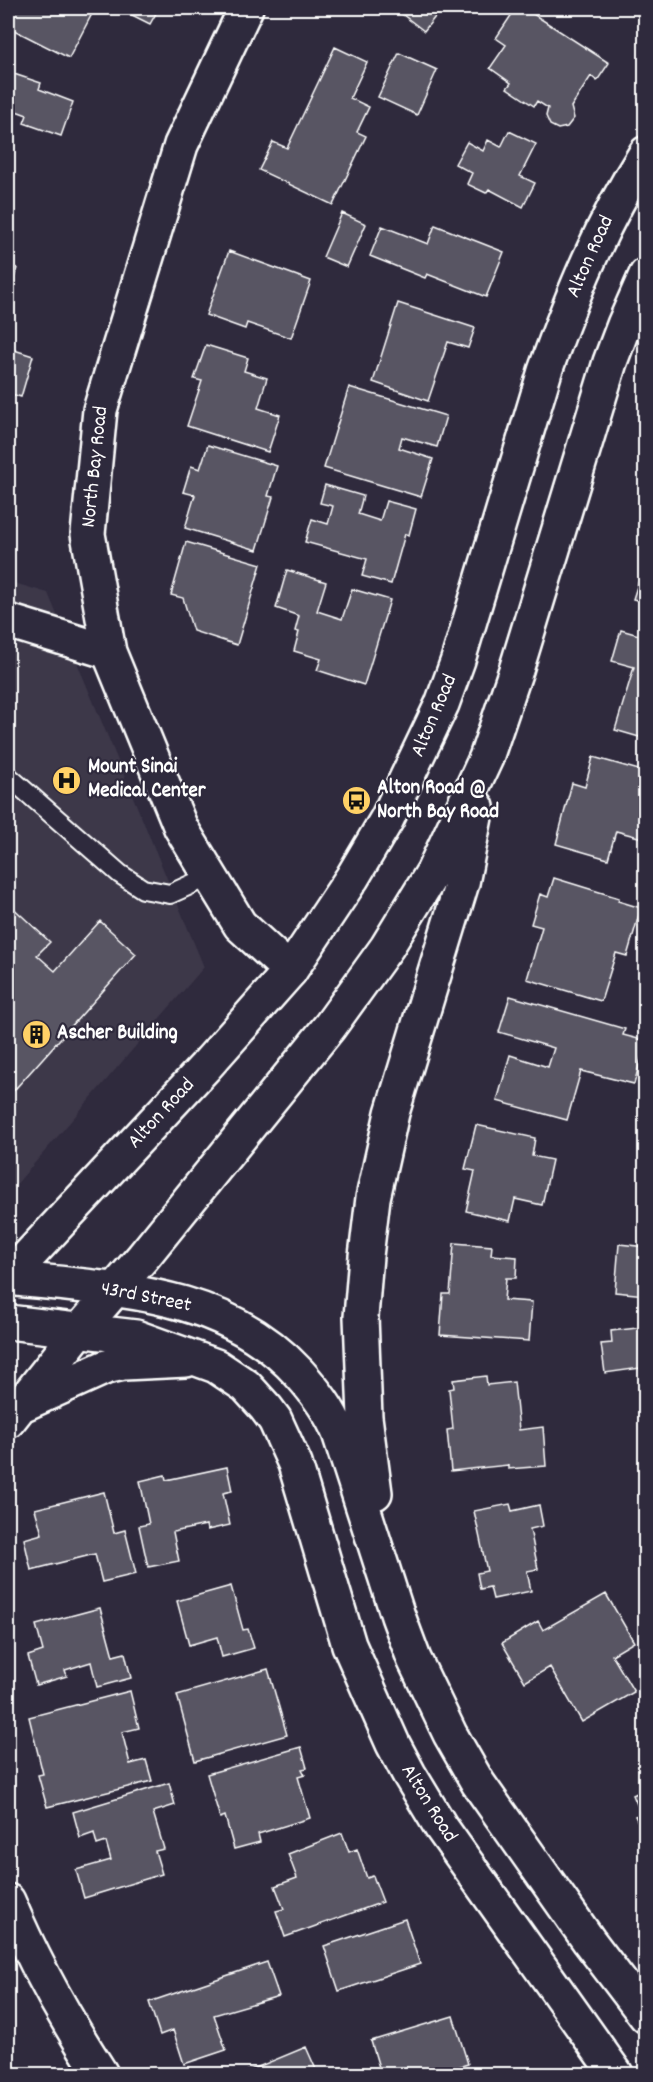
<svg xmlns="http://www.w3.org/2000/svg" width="653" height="2082" viewBox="0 0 653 2082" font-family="Dekko,sans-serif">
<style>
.built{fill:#3c3749}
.building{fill:#595564;stroke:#fff;stroke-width:1.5}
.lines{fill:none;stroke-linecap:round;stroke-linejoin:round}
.lane-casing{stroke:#fff;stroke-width:22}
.street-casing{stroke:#fff;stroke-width:38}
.primary-casing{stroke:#fff;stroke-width:38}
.lane{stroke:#2f2a3d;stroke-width:18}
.street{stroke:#2f2a3d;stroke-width:33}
.primary{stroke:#2f2a3d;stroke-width:33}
.labels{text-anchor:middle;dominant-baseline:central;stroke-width:4.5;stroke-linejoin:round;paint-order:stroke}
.street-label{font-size:21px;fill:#fff;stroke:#2f2a3d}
.poi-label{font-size:21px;font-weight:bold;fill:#fff;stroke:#2f2a3d;text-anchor:start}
</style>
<rect width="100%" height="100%" fill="#2f2a3d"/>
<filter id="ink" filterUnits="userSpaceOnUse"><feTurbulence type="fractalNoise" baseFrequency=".0167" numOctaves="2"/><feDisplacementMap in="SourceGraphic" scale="12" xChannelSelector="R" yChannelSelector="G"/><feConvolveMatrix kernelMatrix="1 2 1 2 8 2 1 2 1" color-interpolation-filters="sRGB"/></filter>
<g filter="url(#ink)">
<path class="built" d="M 8,581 L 48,593 L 204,967 L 8,1194 Z"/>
<path class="building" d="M 14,8 L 95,8 L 69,58 L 8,27 L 8,20 Z
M 118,8 L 159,8 L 150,24 Z
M 394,8 L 442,8 L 424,31 Z
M 516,8 L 524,8 L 609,63 L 597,81 L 591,76 L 571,107 L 574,118 L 567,127 L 558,129 L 550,125 L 546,116 L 548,108 L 537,101 L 534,106 L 507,88 L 511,83 L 490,68 L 506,45 L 496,38 Z
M 335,47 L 367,62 L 350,98 L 369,107 L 357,132 L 366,136 L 333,205 L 259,170 L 273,142 L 287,148 Z
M 399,53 L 437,70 L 417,115 L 378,97 Z
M 8,72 L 41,83 L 39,89 L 73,102 L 61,136 L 24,123 L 27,115 L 8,108 Z
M 509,131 L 536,144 L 520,176 L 535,183 L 523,207 L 489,189 L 486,193 L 467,184 L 472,173 L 455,164 L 467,142 L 483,151 L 488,140 L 501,147 Z
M 342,213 L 366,224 L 347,267 L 323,257 Z
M 435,225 L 504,252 L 486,297 L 427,274 L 425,278 L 370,256 L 382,226 L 428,244 Z
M 229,251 L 311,281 L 291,338 L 247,323 L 245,329 L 206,315 Z
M 8,265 L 17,268 L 8,300 Z
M 398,303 L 475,328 L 468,348 L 448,342 L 428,401 L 373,382 Z
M 206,345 L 248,358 L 244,371 L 267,378 L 258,408 L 280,415 L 268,452 L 187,426 L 202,381 L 194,379 Z
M 8,348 L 33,356 L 21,397 L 8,393 Z
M 349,387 L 446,416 L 437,447 L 402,437 L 399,448 L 433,459 L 421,497 L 324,468 Z
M 208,445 L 277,466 L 268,496 L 273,497 L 257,550 L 185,528 L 195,495 L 183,492 L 191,466 L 200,469 Z
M 325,485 L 363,496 L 358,514 L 380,521 L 386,501 L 416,509 L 409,535 L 405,534 L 391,584 L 362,576 L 367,559 L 305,542 L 312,519 L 328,524 L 333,506 L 320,503 Z
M 186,542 L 261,564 L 237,645 L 193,631 L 183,598 L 171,595 Z
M 646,558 L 646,611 L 642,610 L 644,602 L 633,599 Z
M 287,570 L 326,582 L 317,611 L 342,619 L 352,589 L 390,600 L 364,685 L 317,670 L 321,659 L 294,651 L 299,632 L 295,631 L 299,616 L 276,608 Z
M 621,630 L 646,637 L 646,739 L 615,730 L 634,667 L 612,661 Z
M 593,757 L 646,772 L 646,839 L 616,831 L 608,859 L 556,844 L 572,783 L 585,787 Z
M 554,878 L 619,898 L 618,901 L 641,908 L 627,956 L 616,953 L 601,1001 L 527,979 L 542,927 L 531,924 L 540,894 L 548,897 Z
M 8,903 L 50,942 L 37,955 L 55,971 L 100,921 L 136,954 L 8,1097 Z
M 510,996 L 625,1029 L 623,1035 L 646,1041 L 634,1084 L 581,1071 L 567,1120 L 497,1101 L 510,1055 L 548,1067 L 554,1048 L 499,1032 Z
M 476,1125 L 535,1138 L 532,1156 L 552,1160 L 542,1205 L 515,1199 L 510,1221 L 466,1211 L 475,1171 L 465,1169 Z
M 454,1243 L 492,1246 L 491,1255 L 517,1257 L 516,1278 L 506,1278 L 504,1300 L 532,1302 L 529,1341 L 440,1335 L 443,1294 L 450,1294 Z
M 619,1244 L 646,1247 L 646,1295 L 615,1292 Z
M 646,1327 L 646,1408 L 640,1368 L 605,1373 L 601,1344 L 612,1343 L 611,1331 Z
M 486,1376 L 487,1385 L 514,1382 L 519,1430 L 543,1427 L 546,1466 L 508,1469 L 508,1465 L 451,1471 L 447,1430 L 453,1429 L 449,1389 L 454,1388 L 453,1380 Z
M 227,1467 L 232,1491 L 223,1493 L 230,1525 L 207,1530 L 206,1525 L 173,1532 L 179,1561 L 148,1567 L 139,1526 L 149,1524 L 140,1481 L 165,1475 L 166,1480 Z
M 104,1492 L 114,1533 L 125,1530 L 136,1574 L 102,1582 L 95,1554 L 31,1570 L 24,1539 L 42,1534 L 35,1509 Z
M 510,1504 L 512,1511 L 539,1505 L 543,1526 L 530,1529 L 538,1569 L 527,1571 L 531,1591 L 493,1599 L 490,1587 L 480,1589 L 477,1573 L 487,1571 L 474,1511 Z
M 231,1586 L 243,1630 L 248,1629 L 254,1648 L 222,1657 L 217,1637 L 189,1645 L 177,1601 Z
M 606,1594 L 634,1642 L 612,1655 L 634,1692 L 582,1722 L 550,1667 L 525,1682 L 502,1643 L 538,1621 L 543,1630 Z
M 100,1608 L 113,1656 L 125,1653 L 131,1678 L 97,1687 L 91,1662 L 65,1670 L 67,1676 L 36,1685 L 28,1656 L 43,1651 L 36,1625 Z
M 268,1669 L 287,1735 L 195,1761 L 177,1695 Z
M 130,1691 L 139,1728 L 122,1732 L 130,1764 L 146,1760 L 152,1781 L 47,1807 L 38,1775 L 43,1774 L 29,1717 Z
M 301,1747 L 307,1768 L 302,1769 L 305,1775 L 298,1777 L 310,1818 L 258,1834 L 260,1842 L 234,1849 L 225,1816 L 220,1818 L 207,1774 Z
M 169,1783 L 175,1805 L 153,1812 L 164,1849 L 155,1851 L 162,1874 L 84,1898 L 76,1870 L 111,1860 L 106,1842 L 97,1845 L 94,1833 L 80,1838 L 73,1812 Z
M 646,1789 L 646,1839 L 635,1816 L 641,1814 L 633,1795 Z
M 342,1833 L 349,1852 L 357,1849 L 367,1878 L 373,1876 L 383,1902 L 285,1937 L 276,1911 L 284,1909 L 275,1886 L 297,1878 L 288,1854 Z
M 405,1919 L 420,1964 L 339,1991 L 324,1946 Z
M 267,1962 L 279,1996 L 214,2015 L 226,2050 L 184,2064 L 173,2030 L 160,2035 L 149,2002 Z
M 453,2016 L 468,2064 L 435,2074 L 381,2074 L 371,2041 Z
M 306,2047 L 318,2074 L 241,2074 Z"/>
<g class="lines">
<defs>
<path id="lane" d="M 8,776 L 120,874 L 143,889 L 170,894 L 210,876"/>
<path id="street" d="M 246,8 L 181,145 L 100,410 L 88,534 L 109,652 L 181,828 L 240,925 L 290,971
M 8,621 L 109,652
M 8,1901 C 34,1963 64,2017 101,2074"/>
<path id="primary" d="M 8,1278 L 205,1067 L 290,971 L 352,878 L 387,819 L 442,704 L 458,660 L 545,371 C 572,295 602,222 646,153
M 8,1278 C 113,1290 222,1289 299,1373 C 316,1392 330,1410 339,1433 L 398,1616 L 414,1659 L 450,1734 L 478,1783 L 589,1941 L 646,2016
M 8,1322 L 136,1337 L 216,1366 L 246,1386 L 266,1408 L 275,1420 L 295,1464 L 349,1645 L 393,1744 L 409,1774 L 441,1827 L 616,2074
M 24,1404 L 106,1367 L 124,1363 L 186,1360
M 8,1421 L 80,1330 L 143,1257 L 330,1026 L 387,947 L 433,872 L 486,758 L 517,667 L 610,362 L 624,325 L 646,275
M 375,1493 L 365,1417 L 361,1317 L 366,1256 L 373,1198 L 392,1113 L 462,883 L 477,807"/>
</defs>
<use href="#lane" class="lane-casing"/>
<use href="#street" class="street-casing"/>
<use href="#primary" class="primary-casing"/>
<use href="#lane" class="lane"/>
<use href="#street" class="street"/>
<use href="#primary" class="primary"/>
</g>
</g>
<defs>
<symbol id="hospital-disc" viewBox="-11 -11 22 22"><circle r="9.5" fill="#ffd166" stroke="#2f2a3d"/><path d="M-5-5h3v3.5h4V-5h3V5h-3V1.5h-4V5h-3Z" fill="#111"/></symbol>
<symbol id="bus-disc" viewBox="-11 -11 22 22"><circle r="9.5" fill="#ffd166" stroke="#2f2a3d"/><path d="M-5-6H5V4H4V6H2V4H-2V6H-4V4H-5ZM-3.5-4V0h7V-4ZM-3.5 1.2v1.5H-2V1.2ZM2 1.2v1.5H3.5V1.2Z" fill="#111"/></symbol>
<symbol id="building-disc" viewBox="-11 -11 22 22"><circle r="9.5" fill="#ffd166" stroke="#2f2a3d"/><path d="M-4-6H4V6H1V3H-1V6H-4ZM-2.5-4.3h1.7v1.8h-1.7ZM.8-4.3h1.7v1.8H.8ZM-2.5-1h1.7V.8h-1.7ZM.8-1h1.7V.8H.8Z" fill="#111"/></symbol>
</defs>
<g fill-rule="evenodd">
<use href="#hospital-disc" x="50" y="764" width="33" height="33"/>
<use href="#bus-disc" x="340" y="784" width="33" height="33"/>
<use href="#building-disc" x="20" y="1018" width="33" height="33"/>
</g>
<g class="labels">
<g class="street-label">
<text transform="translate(591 257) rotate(-66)">Alton Road</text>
<text transform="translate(96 467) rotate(-84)">North Bay Road</text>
<text transform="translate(435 716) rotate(-67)">Alton Road</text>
<text transform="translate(162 1114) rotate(-47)">Alton Road</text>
<text transform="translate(146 1298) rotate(11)">43rd Street</text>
<text transform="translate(428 1804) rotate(58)">Alton Road</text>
</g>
<g class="poi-label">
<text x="88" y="768">Mount Sinai<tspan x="88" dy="24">Medical Center</tspan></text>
<text x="377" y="789">Alton Road @<tspan x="377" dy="24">North Bay Road</tspan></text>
<text x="57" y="1034">Ascher Building</text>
</g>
</g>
<rect width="653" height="2082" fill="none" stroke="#2f2a3d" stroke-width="30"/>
<rect x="15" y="15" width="623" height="2052" fill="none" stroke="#fff" stroke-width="2" filter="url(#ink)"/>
</svg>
